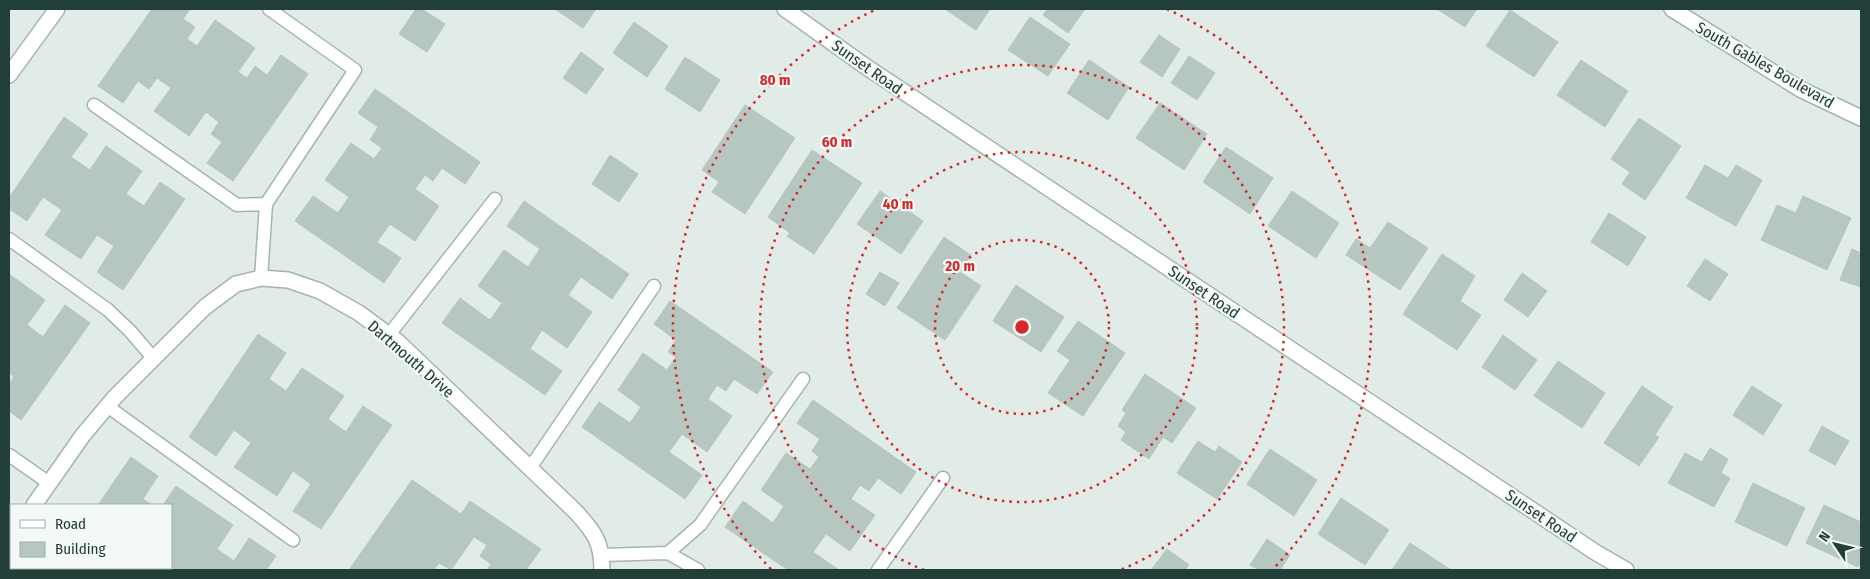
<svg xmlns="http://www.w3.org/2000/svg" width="1870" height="579" viewBox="0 0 1870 579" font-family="'Fira Sans Condensed',sans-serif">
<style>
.building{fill:#b6c7c1;stroke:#b3c6bf}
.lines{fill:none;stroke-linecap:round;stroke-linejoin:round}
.lane-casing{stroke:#a4b4b0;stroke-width:15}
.street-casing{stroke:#a4b4b0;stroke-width:18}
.lane{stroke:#fff;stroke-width:12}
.street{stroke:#fff;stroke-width:15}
.ring{fill:none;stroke:#d62828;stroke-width:2.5;stroke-dasharray:2.5 5}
.labels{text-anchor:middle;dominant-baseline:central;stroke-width:4.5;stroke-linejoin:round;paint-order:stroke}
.street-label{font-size:16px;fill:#213e38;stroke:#f2f9f6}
.centre{fill:#d62828;stroke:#f2f9f6;stroke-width:2.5}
.ring-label{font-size:15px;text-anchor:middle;font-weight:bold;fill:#d62828;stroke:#f2f9f6;stroke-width:4.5;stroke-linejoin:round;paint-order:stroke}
</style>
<rect width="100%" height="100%" fill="#e1ece8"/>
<path class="building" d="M 152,9 L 190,9 L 183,19 L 195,27 L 187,39 L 197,46 L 215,20 L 255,48 L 238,72 L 247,78 L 255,66 L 267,75 L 281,55 L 308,74 L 233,181 L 207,163 L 222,142 L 211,134 L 219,122 L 206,112 L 189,136 L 154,111 L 171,88 L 157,78 L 149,89 L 138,81 L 123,103 L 98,86 Z
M 416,9 L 422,9 L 445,24 L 427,52 L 399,34 Z
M 555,9 L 596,9 L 583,28 Z
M 945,9 L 990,9 L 976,30 Z
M 1048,9 L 1085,9 L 1068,33 L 1043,15 Z
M 1437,9 L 1477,9 L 1465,27 Z
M 1510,10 L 1558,42 L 1534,77 L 1486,46 Z
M 1030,17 L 1070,44 L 1048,76 L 1008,50 Z
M 634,22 L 668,46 L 647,77 L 613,53 Z
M 1159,35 L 1180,49 L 1162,77 L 1140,62 Z
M 581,52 L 604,69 L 586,94 L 563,78 Z
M 1189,56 L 1215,73 L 1197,100 L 1171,83 Z
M 685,57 L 720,80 L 700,112 L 665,89 Z
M 1089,60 L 1129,87 L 1108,120 L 1067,93 Z
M 1581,60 L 1628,91 L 1605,127 L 1557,95 Z
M 375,89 L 480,162 L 465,184 L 442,168 L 433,181 L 425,175 L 415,189 L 439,206 L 415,241 L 390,224 L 377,242 L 401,258 L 384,283 L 295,221 L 313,196 L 338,213 L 349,197 L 325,180 L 351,143 L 374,159 L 382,148 L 370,140 L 378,127 L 358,113 Z
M 1160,103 L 1207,134 L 1184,170 L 1136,138 Z
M 745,105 L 795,138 L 745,214 L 712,192 L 719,182 L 702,170 Z
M 64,117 L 88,134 L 71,157 L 90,170 L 106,146 L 142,171 L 126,194 L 144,206 L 160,182 L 185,199 L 123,290 L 97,272 L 114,246 L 97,235 L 81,259 L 45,235 L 62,210 L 43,197 L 27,221 L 9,209 L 9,198 Z
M 1639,118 L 1681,146 L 1645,200 L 1622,184 L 1630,172 L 1611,159 Z
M 1226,147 L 1273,178 L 1250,214 L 1203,182 Z
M 812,150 L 862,183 L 814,254 L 787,236 L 790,233 L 768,217 Z
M 610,155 L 638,174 L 619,202 L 592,184 Z
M 1705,165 L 1728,178 L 1736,165 L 1762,180 L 1736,226 L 1686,198 Z
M 880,191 L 923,221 L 901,254 L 857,224 Z
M 1292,191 L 1339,223 L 1316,258 L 1268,226 Z
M 1803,196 L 1851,218 L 1827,270 L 1761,240 L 1777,205 L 1796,213 Z
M 524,201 L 629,274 L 612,299 L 581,277 L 568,295 L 592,312 L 567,348 L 542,330 L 530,349 L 562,371 L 545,395 L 442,323 L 460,298 L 490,320 L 502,303 L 478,286 L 504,250 L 528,267 L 540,249 L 507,226 Z
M 1609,213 L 1646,237 L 1628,266 L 1591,242 Z
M 1388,222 L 1428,248 L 1400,290 L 1346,255 L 1356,239 L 1370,248 Z
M 944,237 L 971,255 L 960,272 L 981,286 L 945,340 L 897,308 Z
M 1852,249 L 1861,253 L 1861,287 L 1840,280 Z
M 1442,254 L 1475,276 L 1460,301 L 1481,315 L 1457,350 L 1403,314 Z
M 1705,259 L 1728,274 L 1710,301 L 1687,286 Z
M 880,272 L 899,283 L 885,306 L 866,294 Z
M 1522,273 L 1547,291 L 1528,317 L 1504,300 Z
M 9,274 L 45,300 L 27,325 L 43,337 L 65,305 L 90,323 L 21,420 L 9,411 L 9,384 L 14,377 L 9,373 Z
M 1016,285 L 1064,317 L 1041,352 L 993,321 Z
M 670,301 L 773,372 L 757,394 L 734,379 L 726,391 L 717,385 L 708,399 L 732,416 L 707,452 L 682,434 L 669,452 L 702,475 L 685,499 L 582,427 L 599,402 L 630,423 L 641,407 L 618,390 L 643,353 L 667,370 L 676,357 L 668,352 L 676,340 L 654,324 Z
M 1078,321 L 1125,353 L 1083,416 L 1048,393 L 1070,360 L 1057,351 Z
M 258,334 L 286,353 L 269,379 L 286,391 L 302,368 L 344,396 L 328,419 L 346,432 L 363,406 L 392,425 L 321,529 L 293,511 L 311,484 L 293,471 L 277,496 L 234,467 L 251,443 L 234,430 L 216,456 L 189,437 Z
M 1503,335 L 1537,360 L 1515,390 L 1482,367 Z
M 1558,361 L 1605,393 L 1582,428 L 1534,396 Z
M 1145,374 L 1196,408 L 1172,443 L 1163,437 L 1149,459 L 1121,440 L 1126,432 L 1118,426 L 1126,413 L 1122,410 Z
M 1642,386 L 1673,407 L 1655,435 L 1659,437 L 1639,466 L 1604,443 Z
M 1752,386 L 1782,405 L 1763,435 L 1733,415 Z
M 813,400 L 916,472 L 901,494 L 878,478 L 869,491 L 860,485 L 851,499 L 875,515 L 850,551 L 826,534 L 813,552 L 839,570 L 788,570 L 725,527 L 743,501 L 773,523 L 784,506 L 761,490 L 786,453 L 810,469 L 819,457 L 812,451 L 820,439 L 797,423 Z
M 1822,426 L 1849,441 L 1835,465 L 1809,451 Z
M 1198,441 L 1215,452 L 1219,446 L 1242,462 L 1217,499 L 1177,473 Z
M 1710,448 L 1728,459 L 1721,473 L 1730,478 L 1714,507 L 1668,483 L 1685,453 L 1702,462 Z
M 1270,449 L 1317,480 L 1294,516 L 1247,484 Z
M 131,457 L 158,476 L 143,499 L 152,505 L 98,505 Z
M 412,480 L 461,514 L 470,501 L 541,549 L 526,570 L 487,570 L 491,564 L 480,556 L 487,545 L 474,537 L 451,570 L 439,563 L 434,570 L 349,570 Z
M 1753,483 L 1805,508 L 1787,546 L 1735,522 Z
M 176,486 L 233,525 L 217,549 L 234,561 L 249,538 L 276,556 L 266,570 L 119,570 L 121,568 L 171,568 L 171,505 L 163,505 Z
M 1341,498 L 1389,530 L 1365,565 L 1318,534 Z
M 1824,505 L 1861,522 L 1861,560 L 1858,567 L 1806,543 Z
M 1267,539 L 1290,555 L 1280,570 L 1259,570 L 1250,565 Z
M 1410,543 L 1451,570 L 1392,570 Z
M 1167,549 L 1189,565 L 1185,570 L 1151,570 Z"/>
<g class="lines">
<defs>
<path id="lane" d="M 94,105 L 237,205 L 266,204
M 9,239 L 108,310 L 130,331 L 154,359
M 261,278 L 266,204 L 355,70 L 269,9
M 388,336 L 495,199
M 107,406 L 293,540
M 9,455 L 49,483
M 530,468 L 654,286
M 668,553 L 700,525 L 803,379
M 602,555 L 668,553 L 698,570
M 82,568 L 86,570
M 878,570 L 943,478"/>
<path id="street" d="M 785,9 L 865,66 L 1595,552 L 1626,570
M 1672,9 L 1800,89 L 1861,118
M 9,75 L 57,9
M 34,505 L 83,435 L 115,397 L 205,307 L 236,284 L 261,278 L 288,280 L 320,291 L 359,313 L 398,342 L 576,512 C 594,532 602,542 602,570
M 9,546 L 11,542"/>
</defs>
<use href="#lane" class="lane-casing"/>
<use href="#street" class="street-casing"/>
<use href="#lane" class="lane"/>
<use href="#street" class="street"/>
</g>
<g class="ring">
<circle cx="1022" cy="327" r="87"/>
<circle cx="1022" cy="327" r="175"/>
<path d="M924 570A262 262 0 1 1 1120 570"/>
<path d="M771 569A349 349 0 0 1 877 9M1167 9A349 349 0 0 1 1273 569"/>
</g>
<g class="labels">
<g class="street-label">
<text transform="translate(1765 65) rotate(30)">South Gables Boulevard</text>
<text transform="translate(867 67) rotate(35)">Sunset Road</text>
<text transform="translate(1204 292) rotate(34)">Sunset Road</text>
<text transform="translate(411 359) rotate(41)">Dartmouth Drive</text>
<text transform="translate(1541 516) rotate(34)">Sunset Road</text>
</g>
</g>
<circle cx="1022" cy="327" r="8" class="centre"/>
<g class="ring-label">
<text x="775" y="85">80 m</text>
<text x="837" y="147">60 m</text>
<text x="898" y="209">40 m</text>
<text x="960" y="271">20 m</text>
</g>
<rect width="1870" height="579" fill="none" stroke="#213e38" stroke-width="20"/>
<rect x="10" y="504" width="162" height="65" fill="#f2f9f6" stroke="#9eaeaa"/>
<rect x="20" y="520" width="25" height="8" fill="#ffffff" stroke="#9eaeaa"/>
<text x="55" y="529" font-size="15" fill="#213e38">Road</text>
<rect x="20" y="542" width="25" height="15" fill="#b6c7c1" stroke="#9eaeaa"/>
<text x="55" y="554" font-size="15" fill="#213e38">Building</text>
<g transform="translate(1835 544) rotate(305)" stroke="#f2f9f6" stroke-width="4" paint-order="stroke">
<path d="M0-4L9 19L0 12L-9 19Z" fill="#213e38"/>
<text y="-8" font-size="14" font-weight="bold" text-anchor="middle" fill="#213e38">N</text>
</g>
</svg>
